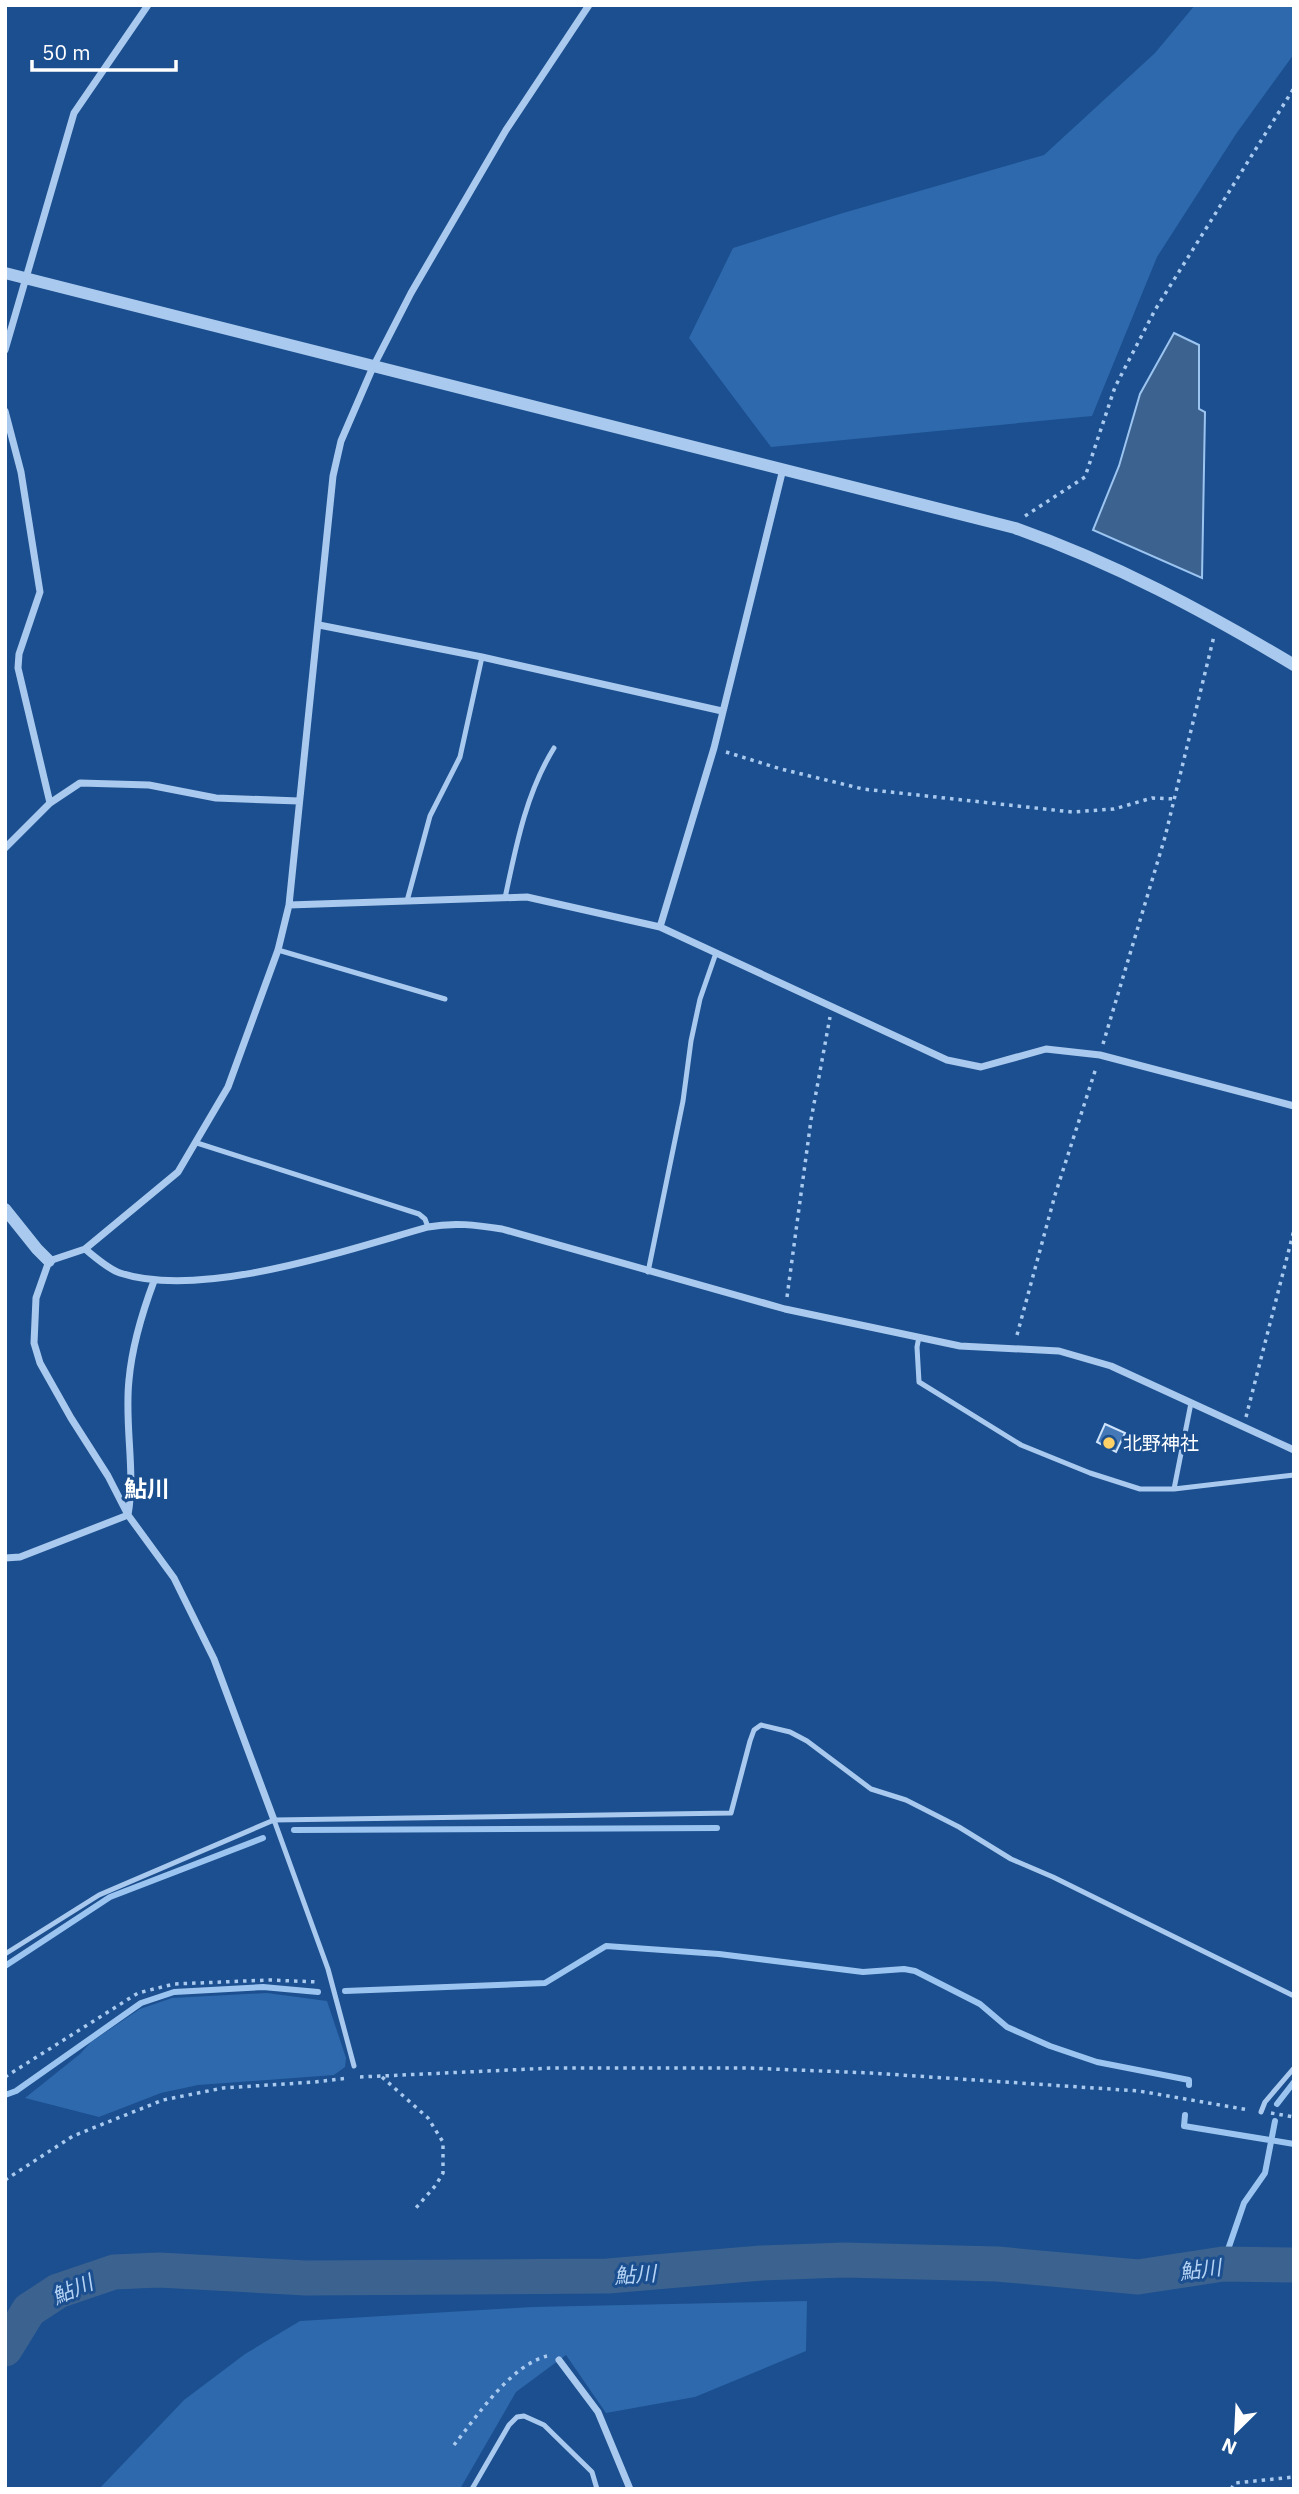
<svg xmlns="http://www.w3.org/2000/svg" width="1299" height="2494" viewBox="0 0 1299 2494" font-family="'IBM Plex Sans','Noto Sans JP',sans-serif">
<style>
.green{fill:#2e69ad}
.water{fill:#3c6290;stroke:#9cc4f0;stroke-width:2}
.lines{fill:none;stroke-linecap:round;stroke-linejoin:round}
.stream{stroke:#9cc4f0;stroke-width:6}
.river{stroke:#3c6290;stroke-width:35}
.building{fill:#4478b7;stroke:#cfe3fa;stroke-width:2}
.path{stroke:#a9c9ee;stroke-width:3.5;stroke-dasharray:3.5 5;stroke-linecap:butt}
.service{stroke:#a9c9ee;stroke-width:5}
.minor{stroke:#a9c9ee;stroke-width:7}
.tertiary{stroke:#a9c9ee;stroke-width:12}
.poi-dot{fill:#ffd166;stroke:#1b4f8f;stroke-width:2.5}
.labels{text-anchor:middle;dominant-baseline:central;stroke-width:6;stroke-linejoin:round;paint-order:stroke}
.poi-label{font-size:19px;fill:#fff;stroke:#1b4f8f;text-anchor:start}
.water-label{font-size:21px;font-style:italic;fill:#b5d3f5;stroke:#1b4f8f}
.quarter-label{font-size:23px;font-weight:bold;fill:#fff;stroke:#1b4f8f}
</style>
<rect width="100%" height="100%" fill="#1b4f8f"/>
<path class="green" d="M 1195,5 L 1294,5 L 1294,54 L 1236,134 L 1157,257 L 1092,416 L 771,447 L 689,338 L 733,248 L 843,213 L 1044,155 L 1155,53 Z
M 267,1993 L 327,2001 L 346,2058 L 345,2067 L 334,2075 L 198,2085 L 161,2093 L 99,2117 L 25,2098 L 80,2054 L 91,2042 L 140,2009 L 172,1998 Z
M 807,2301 L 806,2351 L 695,2397 L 606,2413 L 566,2355 L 516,2392 L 460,2489 L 99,2489 L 184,2400 L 245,2354 L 300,2321 L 532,2307 Z"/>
<path class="water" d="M 1174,333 L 1199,345 L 1199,409 L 1205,412 L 1202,578 L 1093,530 L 1119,466 L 1140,394 Z"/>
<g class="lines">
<path class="stream" d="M 294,1830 L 717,1828
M 5,1966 L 110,1897 L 263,1838
M 345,1991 L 545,1983 L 606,1946 L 719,1954 L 863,1972 L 904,1969 L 915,1971 L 980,2004 L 1007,2027 L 1050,2046 L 1097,2062 L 1189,2080 L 1189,2085
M 5,2095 L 16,2091 L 141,2003 L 174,1992 L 263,1987 L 318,1992
M 1277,2104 L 1294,2082
M 1185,2115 L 1184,2126 L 1294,2144
M 1223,2264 L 1244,2203 L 1265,2173 L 1275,2121"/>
<path class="river" d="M 5,2349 L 29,2310 L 58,2291 L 114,2272 L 159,2270 L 306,2278 L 608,2276 L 761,2263 L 844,2260 L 997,2264 L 1138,2277 L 1223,2264 L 1294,2265"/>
</g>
<path class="building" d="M 1105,1424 L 1125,1433 L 1116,1452 L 1097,1442 Z"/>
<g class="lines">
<path class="path" d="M 1025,516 L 1085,477 L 1115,387 L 1155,310 L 1294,88
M 726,752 L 781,769 L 863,789 L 1072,812 L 1114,809 L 1152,798 L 1175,799
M 1103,1044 L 1165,837 L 1214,636
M 787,1297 L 811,1120 L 830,1017
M 1017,1335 L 1055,1195 L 1096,1068
M 1246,1417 L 1294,1230
M 5,2077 L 138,1993 L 174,1984 L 269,1980 L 319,1982
M 360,2077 L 552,2068 L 748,2068 L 871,2073 L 1139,2091 L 1249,2110
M 382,2077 L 428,2118 L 443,2142 L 443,2173 L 436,2185 L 415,2209
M 1271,2113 L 1294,2117
M 5,2180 L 73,2136 L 163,2100 L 223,2088 L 315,2082 L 349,2078
M 454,2445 C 478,2415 510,2366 547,2356
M 1231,2489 L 1235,2483 L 1294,2477"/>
<path class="service" d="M 505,898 C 516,846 526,793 554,748
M 407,901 L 430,816 L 460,757 L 482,657
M 278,950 L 445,999
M 197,1143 L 419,1214 L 425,1219 L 428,1227
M 648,1272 L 683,1101 L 691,1041 L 700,999 L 716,953
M 919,1337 L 917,1347 L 919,1382 L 1021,1445 L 1090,1473 L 1140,1489 L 1174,1489 L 1294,1475
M 1174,1489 L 1191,1403
M 274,1820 L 328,1969 L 354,2066
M 5,1954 L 99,1895 L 274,1820 L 731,1813 L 750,1741 L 754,1730 L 761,1725 L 790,1732 L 807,1741 L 871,1789 L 906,1800 L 959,1827 L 1011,1859 L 1053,1877 L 1294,1996
M 1261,2112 L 1265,2102 L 1294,2068
M 472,2489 L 509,2425 L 517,2417 L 524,2416 L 544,2425 L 592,2472 L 597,2489"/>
<path class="minor" d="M 5,350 L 74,113 L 148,5
M 5,411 L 21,472 L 40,592 L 19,654 L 18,668 L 50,803
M 319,625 L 482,657 L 722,711
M 5,848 L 50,803 L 80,783 L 149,785 L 216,798 L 299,801
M 289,905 L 527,897 L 660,927 L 947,1060 L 981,1067 L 1046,1049 L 1100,1055 L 1294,1106
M 660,927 L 714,748 L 783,469
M 85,1249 C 95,1257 108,1269 120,1273 C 202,1300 346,1250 428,1227 C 454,1222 476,1225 502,1229 L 785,1309 L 960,1346 L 1059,1351 L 1111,1366 L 1294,1450
M 5,1558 L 20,1557 L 128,1515 C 136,1470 124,1425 129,1380 C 132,1346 142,1313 154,1281
M 274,1820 L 214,1659 L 174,1578 L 128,1515 L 108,1476 L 71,1418 L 40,1363 L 34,1343 L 36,1298 L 49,1261 L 85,1249 L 178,1172 L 228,1087 L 278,950 L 289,905 L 333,476 L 341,441 L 373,367 L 411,293 L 506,130 L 589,5
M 559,2360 L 598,2412 L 630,2489"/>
<path class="tertiary" d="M 5,273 L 1015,528 C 1114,563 1204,611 1294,665
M 5,1209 L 37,1249 L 49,1261"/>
</g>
<circle class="poi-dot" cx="1109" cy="1443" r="7"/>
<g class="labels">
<g class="poi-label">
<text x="1123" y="1443">北野神社</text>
</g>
<g class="water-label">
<text transform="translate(1200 2269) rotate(-7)">鮎川</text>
<text transform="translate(635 2274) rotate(-4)">鮎川</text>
<text transform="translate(72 2289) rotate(-23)">鮎川</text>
</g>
<g class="quarter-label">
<text x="147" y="1488">鮎川</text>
</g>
</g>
<rect width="1299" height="2494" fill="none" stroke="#ffffff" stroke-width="14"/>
<g transform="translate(1236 2431) rotate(204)" stroke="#1b4f8f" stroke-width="5" paint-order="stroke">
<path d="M0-5L12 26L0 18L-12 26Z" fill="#ffffff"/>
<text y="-10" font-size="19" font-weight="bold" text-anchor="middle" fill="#ffffff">N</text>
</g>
<path d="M32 60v10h144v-10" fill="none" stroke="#ffffff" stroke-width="3.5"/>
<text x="42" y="60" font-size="21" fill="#ffffff" stroke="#1b4f8f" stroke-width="5" paint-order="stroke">50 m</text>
</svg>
